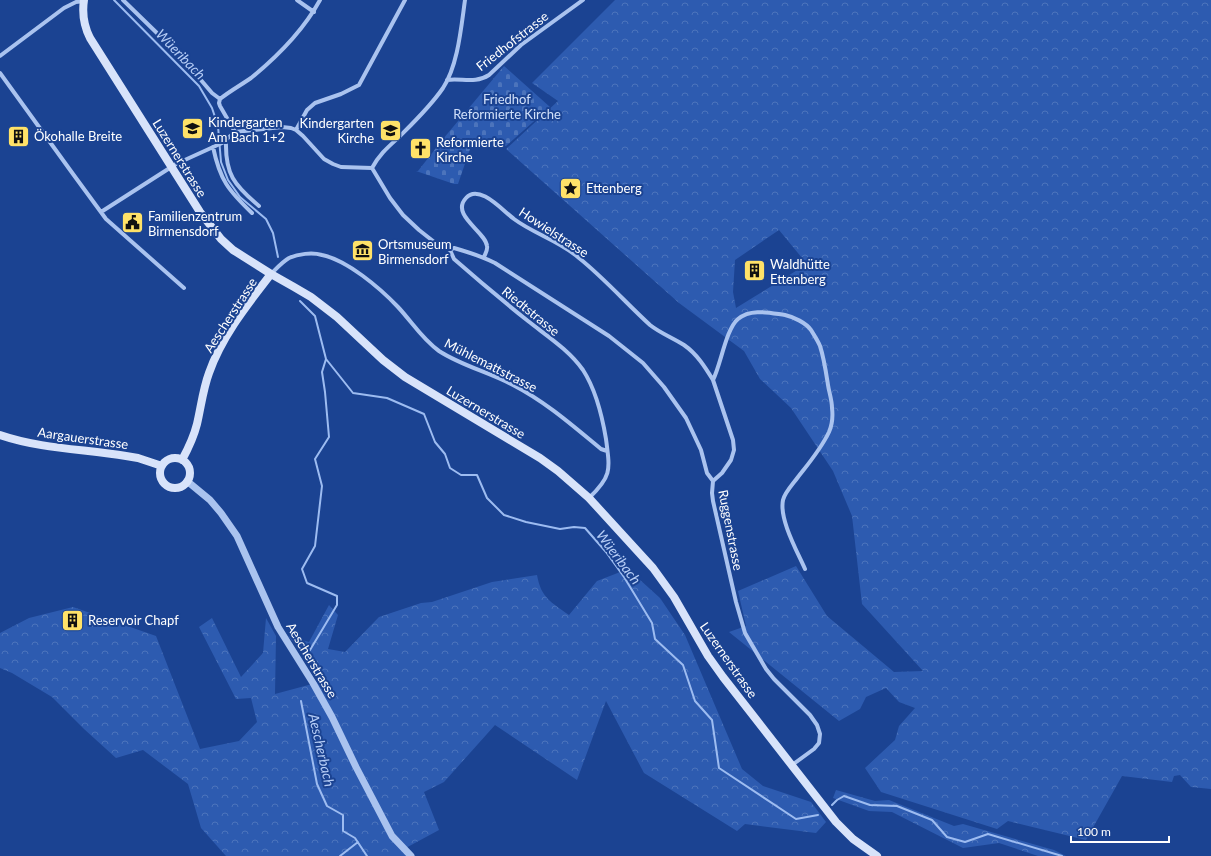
<svg xmlns="http://www.w3.org/2000/svg" width="1211" height="856" viewBox="0 0 1211 856" font-family="Lato,sans-serif">
<style>
.forest{fill:url(#forest-crowns);fill-rule:evenodd}
.cemetery{fill:url(#cemetery-stones)}
.lines{fill:none;stroke-linecap:round;stroke-linejoin:round}
.stream{stroke:#9dbcf1;stroke-width:2}
.minor{stroke:#aac3ef;stroke-width:4}
.tertiary{stroke:#aac3ef;stroke-width:7}
.secondary{stroke:#d8e3fa;stroke-width:8}
.labels{text-anchor:middle;dominant-baseline:central;stroke-width:4;stroke-linejoin:round;paint-order:stroke}
.street-label{font-size:13px;fill:#fff;stroke:#1b4392}
.park-label{font-size:13px;fill:#d1e0fa;stroke:#1b4392}
.poi-label{font-size:13px;fill:#fff;stroke:#1b4392;text-anchor:start}
.water-label{font-size:14px;font-style:italic;fill:#b6cdf6;stroke:#1b4392}
</style>
<defs>
<pattern id="forest-crowns" width="20" height="18" patternUnits="userSpaceOnUse"><rect width="20" height="18" fill="#2d5bb0"/><path d="M2 6a3 3 0 1 1 6 0M12 15a3 3 0 1 1 6 0" fill="none" stroke="#4c74bc"/></pattern>
<pattern id="cemetery-stones" width="16" height="16" patternUnits="userSpaceOnUse"><rect width="16" height="16" fill="#2d5bb0"/><path d="M2 7V4a2 2 0 0 1 4 0v3zM10 15v-3a2 2 0 0 1 4 0v3z" fill="#4c74bc"/></pattern>
</defs>
<rect width="100%" height="100%" fill="#1b4392"/>
<path class="forest" d="M 615,0 L 1211,0 L 1211,789 L 1191,787 L 1180,775 L 1174,776 L 1172,782 L 1122,776 L 1086,840 L 1008,821 L 997,829 L 881,792 L 865,768 L 895,740 L 899,726 L 915,708 L 899,702 L 886,688 L 866,697 L 860,709 L 839,721 L 729,632 L 746,626 L 738,591 L 796,566 L 827,616 L 894,672 L 923,671 L 862,604 L 852,516 L 833,471 L 791,408 L 760,379 L 744,351 L 679,303 L 506,149 L 558,101 L 532,83 ZM 779,230 L 807,264 L 736,308 L 733,292 L 735,260 Z
M 628,569 L 660,598 L 685,635 L 742,769 L 763,786 L 811,802 L 826,822 L 816,833 L 745,824 L 737,831 L 644,773 L 606,701 L 577,780 L 495,725 L 444,782 L 424,792 L 439,830 L 402,850 L 407,856 L 226,856 L 201,828 L 188,784 L 143,750 L 116,758 L 84,729 L 52,697 L 12,673 L 0,668 L 0,633 L 29,618 L 73,607 L 156,636 L 200,749 L 239,741 L 257,722 L 251,698 L 236,699 L 199,627 L 212,618 L 241,677 L 263,653 L 266,618 L 276,636 L 275,694 L 327,680 L 288,636 L 309,642 L 329,605 L 338,615 L 328,649 L 345,652 L 379,617 L 421,603 L 432,602 L 492,582 L 537,575 C 541,598 551,602 569,615 L 597,581 Z
M 836,790 L 875,801 L 889,800 L 954,826 L 963,824 L 1054,850 L 1066,856 L 1038,856 L 999,843 L 963,848 L 892,812 L 869,811 L 833,798 Z"/>
<path class="cemetery" d="M 504,66 L 550,107 L 506,146 L 470,149 L 458,184 L 454,184 L 416,171 L 418,171 L 443,139 Z"/>
<g class="lines">
<path class="stream" d="M 114,0 L 199,86 L 212,108 L 218,126 L 221,162 L 228,180 L 240,197 L 266,219 L 273,233 L 278,257
M 300,301 L 315,316 L 326,359 L 353,393 L 387,398 L 424,414 L 435,442 L 445,454 L 450,468 L 461,475 L 477,475 L 487,498 L 504,515 L 526,522 L 560,529 L 574,527 L 585,528 L 606,552 L 624,577 L 652,623 L 655,639 L 683,665 L 695,701 L 712,720 L 719,768 L 796,819 L 818,815
M 310,650 L 337,605 L 337,596 L 307,583 L 302,569 L 315,546 L 322,486 L 315,459 L 329,437 L 325,392 L 322,372 L 326,359
M 301,701 L 317,784 L 327,806 L 343,815 L 343,831 L 355,838 L 367,856
M 832,805 L 837,800 L 844,796 L 870,805 L 897,806 L 932,820 L 947,837 L 965,842 L 988,834 L 1062,856
M 340,856 L 358,842"/>
<path class="minor" d="M 123,0 L 160,36 L 171,41 L 177,52 L 212,93 L 220,99
M 297,0 L 314,12
M 0,56 L 64,8 L 76,2 L 84,1
M 0,73 L 73,174 L 106,219 L 184,288
M 447,80 C 462,78 475,84 489,75 L 521,45 L 583,0
M 220,99 C 230,91 241,85 251,78 C 278,56 303,31 320,0
M 220,99 L 219,103 L 220,106 L 235,132
M 296,130 L 307,110 L 315,103 L 341,94 L 359,85 L 405,0
M 226,141 C 225,174 234,185 259,206
M 213,147 C 220,180 228,190 252,213
M 372,168 L 390,198 L 403,215 L 419,230 L 438,245 L 450,250 L 454,259 C 478,280 503,301 528,321 C 547,336 569,350 583,370 C 596,390 602,415 606,439 C 610,470 612,476 589,498
M 372,168 C 379,155 387,148 398,138 C 413,123 430,107 443,88 C 458,65 461,28 465,0
M 101,212 L 176,164 L 222,143 L 235,132 L 282,127 L 291,128 L 296,130 L 303,136 L 324,159 L 333,164 L 341,167 L 372,168
M 450,250 L 454,248 C 468,252 481,256 495,263 L 609,336 L 643,363 L 664,387 L 686,418 L 701,450 L 707,473 L 713,481 L 712,493 L 713,501 L 736,602 L 745,633 L 766,669 L 774,679 L 810,715 L 817,725 L 820,734 L 819,743 L 814,749 L 792,765
M 484,257 C 485,254 488,250 487,246 C 486,232 450,215 466,198 C 479,183 503,211 514,219 C 534,234 560,241 579,258 C 604,278 626,303 650,325 C 660,333 673,338 684,345 C 697,354 705,367 713,380
M 271,274 C 276,269 282,262 289,258 C 298,254 312,252 322,255 C 347,260 380,288 398,307 C 412,322 422,339 439,351 C 462,366 489,372 513,385 C 546,402 573,426 601,449 L 607,451
M 713,481 L 722,473 L 731,460 L 734,450 L 733,440 L 713,380 C 721,364 726,329 738,319 C 751,308 770,313 785,315 C 794,317 806,323 811,330 C 814,335 818,341 820,346 C 824,358 826,372 828,385 C 829,392 832,400 832,408 C 833,416 832,425 829,432 C 821,449 809,463 798,477 C 793,484 785,492 783,500 C 779,519 797,551 805,569"/>
<path class="tertiary" d="M 187,481 L 210,500 L 221,513 L 237,536 L 278,627 L 313,683 L 332,717 L 356,767 L 392,836 L 411,856"/>
<path class="secondary" d="M 84,0 C 82,13 84,26 90,38 L 200,212 L 221,239 L 233,250 L 271,274 L 294,287 L 311,297 L 337,317 L 383,360 L 405,377 L 540,458 L 558,471 L 589,498 L 653,568 L 674,597 L 708,656 L 723,677 L 836,822 L 853,839 L 877,856
M 0,435 C 41,449 84,449 126,456 L 138,458 L 162,466
M160 473a15 15 0 1 1 30 0a15 15 0 1 1-30 0Z
M 182,460 C 188,449 194,436 197,424 C 201,407 203,389 209,373 C 222,336 247,305 271,274"/>
</g>
<defs>
<symbol id="school-square" viewBox="-11 -11 22 22"><rect x="-9" y="-9" width="18" height="18" rx="4" fill="#ffe268" stroke="#1b4392"/><path d="M0-5L7-2L0 1L-7-2ZM-4 1L0 2.5L4 1V4Q0 6-4 4Z" fill="#111"/></symbol>
<symbol id="building-square" viewBox="-11 -11 22 22"><rect x="-9" y="-9" width="18" height="18" rx="4" fill="#ffe268" stroke="#1b4392"/><path d="M-4-6H4V6H1V3H-1V6H-4ZM-2.5-4.3h1.7v1.8h-1.7ZM.8-4.3h1.7v1.8H.8ZM-2.5-1h1.7V.8h-1.7ZM.8-1h1.7V.8H.8Z" fill="#111"/></symbol>
<symbol id="church-square" viewBox="-11 -11 22 22"><rect x="-9" y="-9" width="18" height="18" rx="4" fill="#ffe268" stroke="#1b4392"/><path d="M-1.2-6h2.4v3.5h3.3v2.4h-3.3V6h-2.4V-.1h-3.3v-2.4h3.3Z" fill="#111"/></symbol>
<symbol id="sight-square" viewBox="-11 -11 22 22"><rect x="-9" y="-9" width="18" height="18" rx="4" fill="#ffe268" stroke="#1b4392"/><path d="M0-6L1.8-2.2L6-1.7L2.9 1.2L3.7 5.4L0 3.3L-3.7 5.4L-2.9 1.2L-6-1.7L-1.8-2.2Z" fill="#111"/></symbol>
<symbol id="civic-square" viewBox="-11 -11 22 22"><rect x="-9" y="-9" width="18" height="18" rx="4" fill="#ffe268" stroke="#1b4392"/><path d="M-.6-6.5H3V-4.5H.6V-3L4-1V1h2V6H-6V1h2V-1L-.6-3ZM-1.2 2.5V6h2.4V2.5Z" fill="#111"/></symbol>
<symbol id="museum-square" viewBox="-11 -11 22 22"><rect x="-9" y="-9" width="18" height="18" rx="4" fill="#ffe268" stroke="#1b4392"/><path d="M0-6L6-3V-2H-6V-3ZM-5-1h2V3h-2ZM-1-1h2V3h-2ZM3-1h2V3H3ZM-6 4H6V6H-6Z" fill="#111"/></symbol>
</defs>
<g fill-rule="evenodd">
<use href="#school-square" x="180" y="116" width="25" height="25"/>
<use href="#school-square" x="378" y="118" width="25" height="25"/>
<use href="#building-square" x="6" y="124" width="25" height="25"/>
<use href="#church-square" x="408" y="136" width="25" height="25"/>
<use href="#sight-square" x="558" y="176" width="25" height="25"/>
<use href="#civic-square" x="120" y="210" width="25" height="25"/>
<use href="#museum-square" x="350" y="238" width="25" height="25"/>
<use href="#building-square" x="742" y="258" width="25" height="25"/>
<use href="#building-square" x="60" y="608" width="25" height="25"/>
</g>
<g class="labels">
<g class="street-label">
<text transform="translate(512 41) rotate(-38)">Friedhofstrasse</text>
<text transform="translate(180 158) rotate(58)">Luzernerstrasse</text>
<text transform="translate(554 232) rotate(33)">Howielstrasse</text>
<text transform="translate(531 311) rotate(39)">Riedtstrasse</text>
<text transform="translate(230 315) rotate(-57)">Aescherstrasse</text>
<text transform="translate(491 365) rotate(27)">Mühlemattstrasse</text>
<text transform="translate(486 412) rotate(31)">Luzernerstrasse</text>
<text transform="translate(83 438) rotate(8)">Aargauerstrasse</text>
<text transform="translate(731 530) rotate(79)">Ruggenstrasse</text>
<text transform="translate(312 660) rotate(59)">Aescherstrasse</text>
<text transform="translate(729 660) rotate(55)">Luzernerstrasse</text>
</g>
<g class="park-label">
<text x="507" y="99">Friedhof<tspan x="507" dy="15">Reformierte Kirche</tspan></text>
</g>
<g class="poi-label">
<text x="208" y="122">Kindergarten<tspan x="208" dy="15">Am Bach 1+2</tspan></text>
<text x="374" y="123" text-anchor="end">Kindergarten<tspan x="374" dy="15">Kirche</tspan></text>
<text x="34" y="136">Ökohalle Breite</text>
<text x="436" y="142">Reformierte<tspan x="436" dy="15">Kirche</tspan></text>
<text x="586" y="188">Ettenberg</text>
<text x="148" y="216">Familienzentrum<tspan x="148" dy="15">Birmensdorf</tspan></text>
<text x="378" y="244">Ortsmuseum<tspan x="378" dy="15">Birmensdorf</tspan></text>
<text x="770" y="264">Waldhütte<tspan x="770" dy="15">Ettenberg</tspan></text>
<text x="88" y="620">Reservoir Chapf</text>
</g>
<g class="water-label">
<text transform="translate(181 54) rotate(46)">Wüeribach</text>
<text transform="translate(619 557) rotate(53)">Wüeribach</text>
<text transform="translate(322 750) rotate(77)">Aescherbach</text>
</g>
</g>
<path d="M1071 836v6h98v-6" fill="none" stroke="#ffffff" stroke-width="2"/>
<text x="1077" y="836" font-size="12" fill="#ffffff" stroke="#1b4392" stroke-width="3" paint-order="stroke">100 m</text>
</svg>
